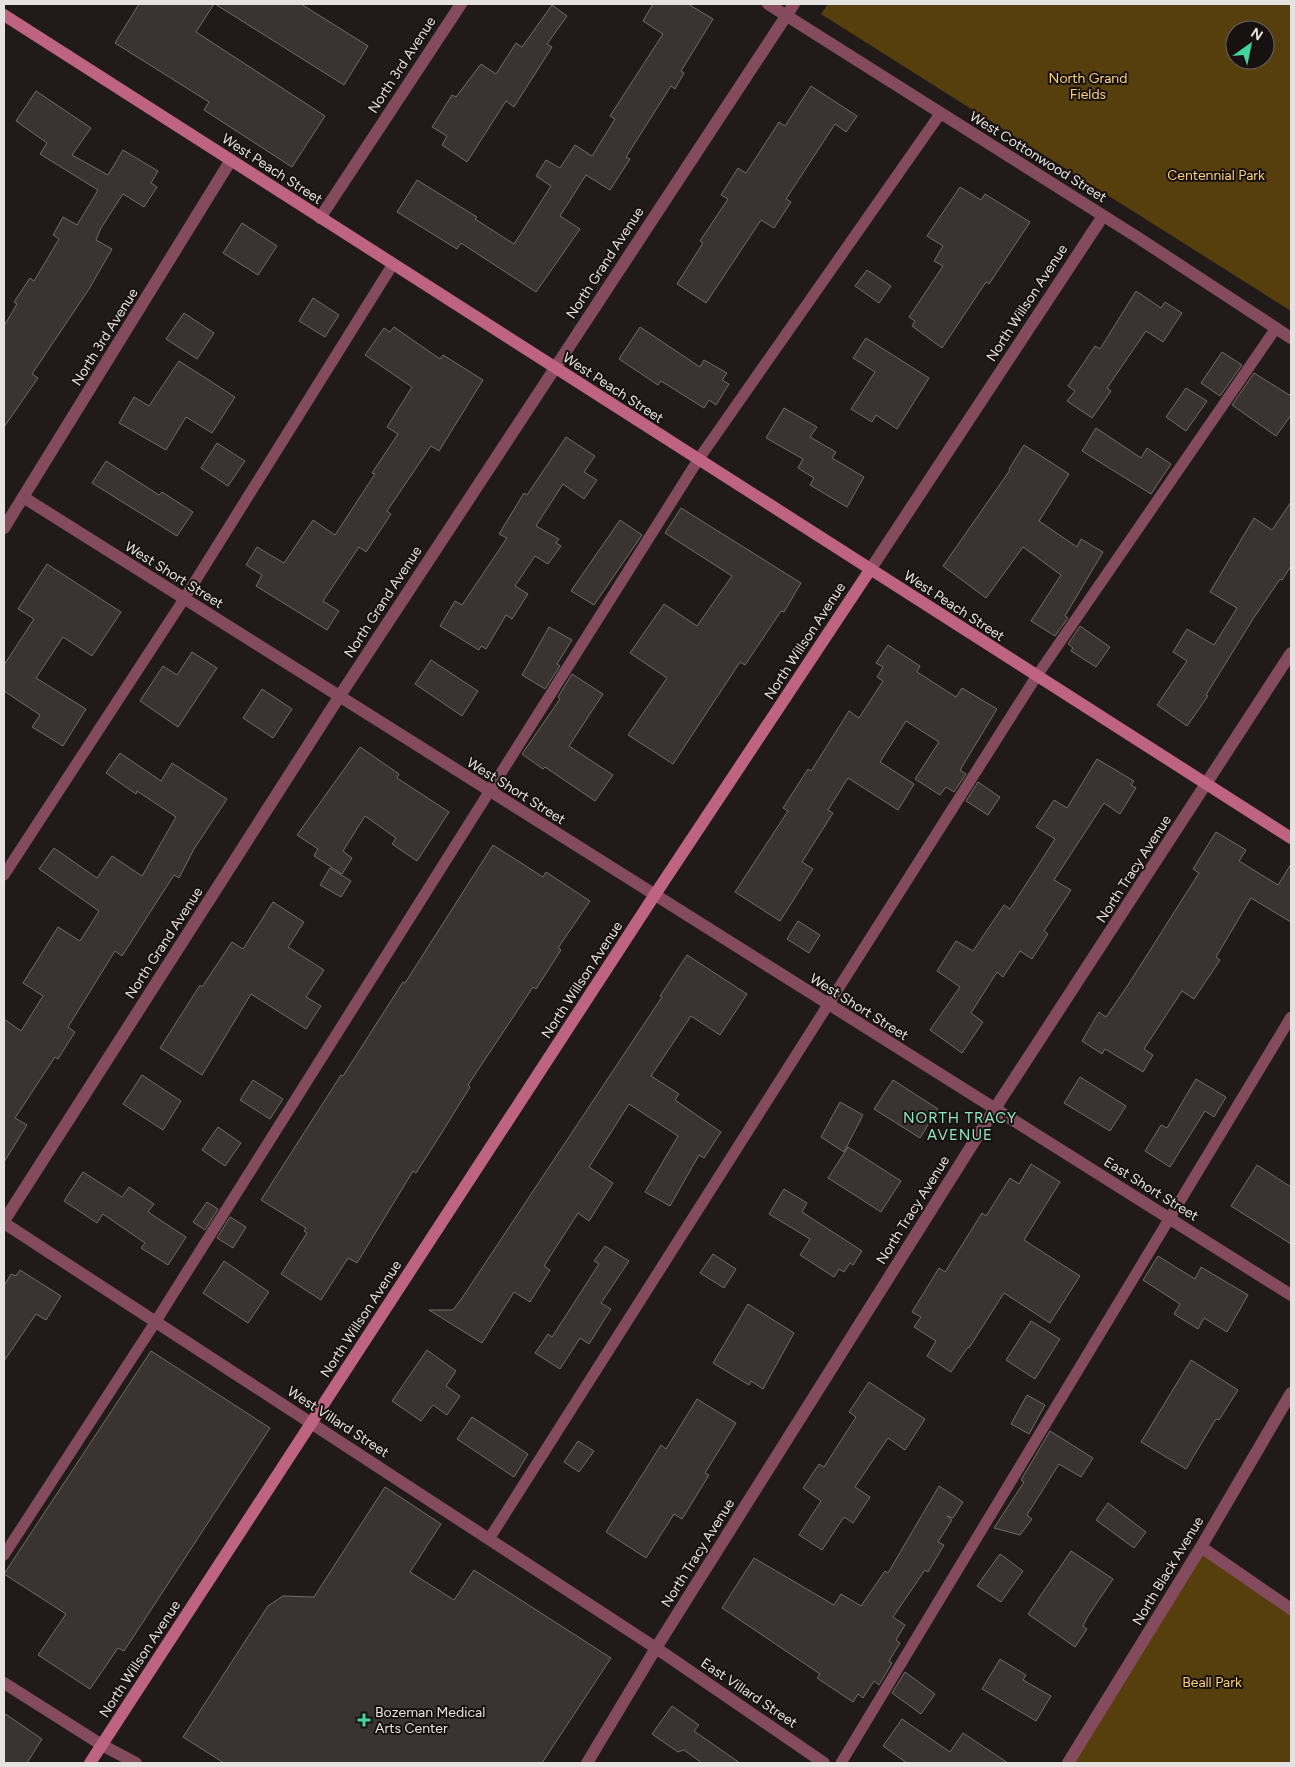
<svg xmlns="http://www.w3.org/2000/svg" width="1295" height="1767" viewBox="0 0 1295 1767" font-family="Figtree,sans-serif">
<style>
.green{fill:#563f0d;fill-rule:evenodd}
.building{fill:#393431;stroke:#726c69}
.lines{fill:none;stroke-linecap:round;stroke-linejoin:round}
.lane{stroke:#844b5e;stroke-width:11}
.street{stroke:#844b5e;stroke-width:12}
.secondary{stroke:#bf6383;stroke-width:12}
.poi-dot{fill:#42d4a1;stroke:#171211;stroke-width:2}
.labels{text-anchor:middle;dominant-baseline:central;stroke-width:4;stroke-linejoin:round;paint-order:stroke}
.street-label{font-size:14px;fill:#e6e2e1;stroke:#171211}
.park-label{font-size:14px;fill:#fdce75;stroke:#171211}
.poi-label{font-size:14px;fill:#e6e2e1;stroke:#171211;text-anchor:start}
.neighbourhood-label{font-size:15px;letter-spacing:1px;fill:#8ee5c0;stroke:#171211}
</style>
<rect width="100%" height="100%" fill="#201b1a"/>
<path class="green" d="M 828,4 L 1291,4 L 1291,311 L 821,14 ZM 1235,30 L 1265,30 L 1265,60 L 1235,60 Z
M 1201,1547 L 1291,1609 L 1291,1763 L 1068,1763 Z"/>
<path class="building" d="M 139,4 L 214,4 L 196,32 L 325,116 L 292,167 L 204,110 L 209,102 L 115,43 Z
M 215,4 L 301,4 L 368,46 L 344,85 Z
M 653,4 L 688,4 L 713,19 L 681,71 L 684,73 L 675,89 L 671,86 L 626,157 L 630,159 L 610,190 L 586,175 L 560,216 L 580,229 L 536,292 L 461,243 L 457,249 L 397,212 L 417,180 L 477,217 L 475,219 L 514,244 L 551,186 L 536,176 L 546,160 L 560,168 L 575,145 L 592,156 L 615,119 L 610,116 L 663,34 L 643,21 Z
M 552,5 L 567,16 L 547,44 L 552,47 L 514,107 L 506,101 L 467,162 L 442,145 L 447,136 L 432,127 L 452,95 L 456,97 L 481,64 L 496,74 L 516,43 L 522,47 Z
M 811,86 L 857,116 L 846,132 L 835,124 L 786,199 L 791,202 L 774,228 L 761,220 L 706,303 L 677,284 L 703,243 L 700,241 L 728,199 L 721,195 L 738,168 L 746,173 L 779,122 L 785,126 Z
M 36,91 L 91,128 L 72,155 L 108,175 L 123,150 L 158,171 L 151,183 L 157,187 L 144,207 L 123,194 L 101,228 L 96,240 L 112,249 L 89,289 L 32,374 L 38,378 L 4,427 L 4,326 L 17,304 L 14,302 L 30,278 L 34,281 L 59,239 L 53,235 L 63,217 L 77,225 L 98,190 L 40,154 L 47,143 L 16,121 Z
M 960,187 L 981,200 L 985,194 L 1030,222 L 989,284 L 986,282 L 942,348 L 912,326 L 915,321 L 909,317 L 943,266 L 934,261 L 943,246 L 927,236 Z
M 242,223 L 277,246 L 258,275 L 223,253 Z
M 867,270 L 891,286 L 879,303 L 855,286 Z
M 1136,291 L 1161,308 L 1165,302 L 1182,313 L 1163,342 L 1146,331 L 1107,388 L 1111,391 L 1092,418 L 1067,401 L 1075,391 L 1068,386 L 1095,346 L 1100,349 Z
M 313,298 L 339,315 L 325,337 L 299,321 Z
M 184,313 L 214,333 L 197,359 L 166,339 Z
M 394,327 L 440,359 L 443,355 L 483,380 L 439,451 L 431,446 L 387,511 L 391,514 L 366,552 L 359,547 L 323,601 L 339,611 L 327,630 L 256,586 L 262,575 L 246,565 L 257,547 L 284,563 L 313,520 L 335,535 L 375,474 L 372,473 L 398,434 L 387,427 L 412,387 L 365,355 L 384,328 L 390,332 Z
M 640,327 L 700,367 L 704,360 L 727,373 L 722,380 L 729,384 L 716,405 L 709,400 L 704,408 L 661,381 L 658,385 L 619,359 Z
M 866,338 L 929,378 L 897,429 L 876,415 L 872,422 L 851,409 L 875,372 L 853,358 Z
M 1222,352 L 1242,365 L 1220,396 L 1201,383 Z
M 179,361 L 235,397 L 212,433 L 186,417 L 166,450 L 119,423 L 134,397 L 149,406 Z
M 1254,373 L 1291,396 L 1291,415 L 1276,436 L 1232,405 Z
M 1186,388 L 1207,401 L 1186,431 L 1166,417 Z
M 784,408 L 817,427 L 810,437 L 836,452 L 832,458 L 864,477 L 847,507 L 810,485 L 814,478 L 798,468 L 803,459 L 766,438 Z
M 1096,428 L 1141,458 L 1147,448 L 1171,464 L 1151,494 L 1082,451 Z
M 566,437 L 595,456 L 584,472 L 597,480 L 584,499 L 563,484 L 536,526 L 559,539 L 556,543 L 561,546 L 548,564 L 535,556 L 515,586 L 528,594 L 512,619 L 506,615 L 486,649 L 481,646 L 479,650 L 440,626 L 455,601 L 462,605 L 507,538 L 499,534 L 524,493 L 527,495 Z
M 217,443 L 245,461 L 228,486 L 201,468 Z
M 1024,445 L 1069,474 L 1039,521 L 1077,547 L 1081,539 L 1103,552 L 1065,616 L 1068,618 L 1055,636 L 1031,621 L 1061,575 L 1023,547 L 986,598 L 943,566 L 1010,470 L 1009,469 Z
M 106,461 L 159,495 L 162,492 L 193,512 L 177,536 L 92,483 Z
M 1291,502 L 1291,566 L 1282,580 L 1280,579 L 1253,619 L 1206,695 L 1208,696 L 1187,726 L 1157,705 L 1187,661 L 1173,652 L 1187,629 L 1214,645 L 1237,608 L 1210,592 L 1254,518 L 1272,530 Z
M 681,508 L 801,583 L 784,612 L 781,611 L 745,665 L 740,662 L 673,764 L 628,735 L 667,678 L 630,653 L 664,604 L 697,626 L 732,576 L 665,533 Z
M 620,520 L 642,535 L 594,605 L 571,591 Z
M 47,564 L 121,612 L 92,656 L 63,637 L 36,678 L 86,709 L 63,746 L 32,727 L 40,715 L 4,691 L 4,665 L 34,619 L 18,609 Z
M 1080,626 L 1110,647 L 1096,667 L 1071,651 L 1073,648 L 1068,644 Z
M 549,627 L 572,640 L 557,664 L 560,666 L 545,689 L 522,675 Z
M 888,645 L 920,666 L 917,672 L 956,697 L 962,688 L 997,709 L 960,770 L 966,774 L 954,792 L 946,787 L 940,795 L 915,779 L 939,742 L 906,721 L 880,762 L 914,784 L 898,810 L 848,778 L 828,810 L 833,813 L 802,862 L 813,869 L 780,921 L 735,892 L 788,811 L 783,808 L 808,769 L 811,771 L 849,711 L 859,718 L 883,681 L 877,677 L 883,667 L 876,663 Z
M 192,652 L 217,668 L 178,727 L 140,701 L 163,666 L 177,675 Z
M 431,660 L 478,691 L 462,716 L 415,684 Z
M 572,674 L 603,694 L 569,746 L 613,775 L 595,801 L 545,767 L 543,769 L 522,754 L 560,699 L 558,697 Z
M 262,689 L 292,709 L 273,738 L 243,718 Z
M 360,747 L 399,774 L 397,778 L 449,812 L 417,861 L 392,844 L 396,838 L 365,816 L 343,851 L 352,858 L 342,874 L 314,856 L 318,849 L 297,835 Z
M 120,753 L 161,781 L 172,763 L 227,799 L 194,849 L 179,878 L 174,875 L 122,956 L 115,951 L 68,1027 L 75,1032 L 58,1059 L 55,1057 L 15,1118 L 27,1125 L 4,1162 L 4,1019 L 21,1031 L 43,996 L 23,983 L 58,927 L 80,941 L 99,911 L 39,869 L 54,848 L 97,878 L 112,856 L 142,876 L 176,817 L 137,791 L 136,794 L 106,773 Z
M 1097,759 L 1134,781 L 1131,785 L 1136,788 L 1120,814 L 1104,803 L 1054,880 L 1071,890 L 1044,931 L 1048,934 L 1032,959 L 1020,951 L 1003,977 L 997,972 L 971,1013 L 983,1022 L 962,1053 L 930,1030 L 960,987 L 937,971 L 956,941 L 973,951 L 1004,905 L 1010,909 L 1055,839 L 1036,827 L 1054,800 L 1067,808 Z
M 978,782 L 1000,797 L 988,815 L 966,801 Z
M 1216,832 L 1246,850 L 1239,861 L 1278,885 L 1291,864 L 1291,922 L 1251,898 L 1216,957 L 1220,960 L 1194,999 L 1182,991 L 1144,1049 L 1153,1055 L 1143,1072 L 1105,1049 L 1102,1054 L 1082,1041 L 1099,1012 L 1106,1017 L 1128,985 L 1199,873 L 1193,869 Z
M 493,845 L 543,877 L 546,872 L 590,901 L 558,948 L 561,950 L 536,989 L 533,987 L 468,1085 L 470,1087 L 441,1134 L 416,1173 L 413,1171 L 357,1263 L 348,1258 L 321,1300 L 281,1274 L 307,1233 L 304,1231 L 306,1228 L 261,1200 L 341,1075 L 343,1076 L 403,982 L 405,983 Z
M 330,868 L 351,881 L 341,897 L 320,885 Z
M 273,902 L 304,922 L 288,947 L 324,970 L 306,997 L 321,1006 L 306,1029 L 251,994 L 202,1075 L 160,1048 L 200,985 L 202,987 L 232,942 L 243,949 Z
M 798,921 L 820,935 L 809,953 L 787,939 Z
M 687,955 L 747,994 L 720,1035 L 691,1016 L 651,1076 L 679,1094 L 675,1100 L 721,1132 L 704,1158 L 699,1155 L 670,1206 L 645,1192 L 678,1136 L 629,1104 L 589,1167 L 613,1183 L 589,1221 L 578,1213 L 544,1266 L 550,1270 L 530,1302 L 514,1292 L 482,1343 L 429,1310 L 453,1310 L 462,1298 L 662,997 L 660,996 Z
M 142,1075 L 181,1101 L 163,1130 L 123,1104 Z
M 1080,1077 L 1126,1106 L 1110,1131 L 1064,1103 Z
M 1196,1079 L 1226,1097 L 1214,1117 L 1205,1111 L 1170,1167 L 1145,1151 L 1161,1125 L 1167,1128 Z
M 253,1080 L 283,1099 L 270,1119 L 240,1100 Z
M 893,1080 L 938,1109 L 920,1138 L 874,1109 Z
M 840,1102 L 863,1115 L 844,1152 L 821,1137 Z
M 218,1127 L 241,1143 L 225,1166 L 202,1150 Z
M 848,1147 L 901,1181 L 881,1212 L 828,1178 Z
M 1031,1164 L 1060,1182 L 1024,1240 L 1080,1276 L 1050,1323 L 1004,1293 L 969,1348 L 968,1347 L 951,1372 L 927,1356 L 936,1341 L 914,1327 L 921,1317 L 912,1312 L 939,1268 L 945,1272 L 982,1213 L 986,1216 L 1010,1178 L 1019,1184 Z
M 1257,1165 L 1291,1187 L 1291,1244 L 1231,1206 Z
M 83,1172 L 122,1197 L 129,1187 L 154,1204 L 148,1212 L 186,1237 L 168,1265 L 141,1248 L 145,1243 L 103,1214 L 97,1223 L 64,1201 Z
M 784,1189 L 807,1203 L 802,1212 L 862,1251 L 853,1265 L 850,1263 L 844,1272 L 839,1269 L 834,1277 L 800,1255 L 810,1239 L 769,1214 Z
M 207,1202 L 218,1209 L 205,1230 L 193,1222 Z
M 230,1217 L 246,1227 L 233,1248 L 217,1238 Z
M 605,1246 L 629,1261 L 601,1303 L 611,1309 L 589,1344 L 580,1338 L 560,1369 L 535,1353 L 548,1334 L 552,1337 L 599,1264 L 594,1261 Z
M 713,1254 L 736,1269 L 724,1288 L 700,1273 Z
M 1158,1256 L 1195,1279 L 1201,1267 L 1248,1295 L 1227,1332 L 1204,1318 L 1198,1329 L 1174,1314 L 1180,1304 L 1143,1280 Z
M 224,1261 L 269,1292 L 248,1323 L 203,1293 Z
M 20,1270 L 61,1296 L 46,1320 L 36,1314 L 4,1361 L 4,1286 L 11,1274 L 16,1276 Z
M 748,1304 L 794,1333 L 763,1389 L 751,1381 L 749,1385 L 713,1363 Z
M 1031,1321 L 1060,1339 L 1035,1379 L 1006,1360 Z
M 427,1350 L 456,1371 L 446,1386 L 460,1396 L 447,1415 L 433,1405 L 421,1421 L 392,1401 Z
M 151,1351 L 270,1428 L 124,1651 L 118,1648 L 90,1689 L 38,1655 L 66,1614 L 4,1574 Z
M 1191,1360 L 1238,1390 L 1219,1420 L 1216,1419 L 1186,1469 L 1141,1442 Z
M 869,1382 L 925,1419 L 905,1450 L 888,1438 L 855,1487 L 870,1497 L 853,1523 L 844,1517 L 822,1550 L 799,1535 L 821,1501 L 803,1488 L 819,1464 L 824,1467 L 856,1417 L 849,1412 Z
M 1027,1395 L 1045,1405 L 1029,1434 L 1011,1424 Z
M 697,1399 L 736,1423 L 705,1473 L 709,1475 L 682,1519 L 674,1514 L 646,1558 L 606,1532 L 661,1445 L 666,1449 Z
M 472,1417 L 528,1454 L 514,1477 L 457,1439 Z
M 1050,1431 L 1093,1458 L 1081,1477 L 1059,1464 L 1027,1515 L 1032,1519 L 1020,1535 L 994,1528 L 1024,1482 L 1021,1480 Z
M 578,1441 L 594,1451 L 579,1472 L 564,1462 Z
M 939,1486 L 963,1502 L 953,1518 L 947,1516 L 952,1520 L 938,1542 L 944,1545 L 928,1572 L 925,1570 L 893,1617 L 905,1625 L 896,1640 L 900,1643 L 889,1661 L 892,1663 L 879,1685 L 874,1681 L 863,1698 L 858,1694 L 853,1702 L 817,1678 L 820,1674 L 722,1608 L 754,1558 L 834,1605 L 841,1594 L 861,1606 L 885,1571 L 888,1573 Z
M 385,1487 L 441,1524 L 410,1572 L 454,1600 L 474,1570 L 611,1658 L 542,1763 L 224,1763 L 183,1737 L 268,1606 L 283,1596 L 314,1597 Z
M 1108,1503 L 1146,1532 L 1134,1548 L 1096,1520 Z
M 1071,1551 L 1113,1579 L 1088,1616 L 1083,1626 L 1087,1629 L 1075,1647 L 1028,1614 Z
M 1000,1554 L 1023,1571 L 1001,1602 L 977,1586 Z
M 1000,1659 L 1026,1675 L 1023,1680 L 1051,1696 L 1036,1721 L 982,1689 Z
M 905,1672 L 935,1694 L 921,1714 L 892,1693 Z
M 672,1706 L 699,1725 L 694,1731 L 740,1763 L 702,1763 L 684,1750 L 678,1752 L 652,1734 Z
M 4,1713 L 42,1739 L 27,1763 L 4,1763 Z
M 902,1719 L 950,1752 L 963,1733 L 1008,1763 L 907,1763 L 883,1746 Z"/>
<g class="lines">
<path class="lane" d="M 4,875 L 184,599 L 393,264
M 489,1539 L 1036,677 L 1276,328
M 4,1555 L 156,1321 L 698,460 L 940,114
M 841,1763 L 1291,1017"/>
<path class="street" d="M 768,4 L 1137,237 L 1291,338
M 320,218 L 461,4
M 23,497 L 1291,1295
M 4,528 L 231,160
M 870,570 L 1103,216
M 4,1221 L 339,697 L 794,4
M 4,1223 L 656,1648 L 824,1763
M 1201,1547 L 1291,1609
M 4,1683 L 102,1745 L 136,1763
M 587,1763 L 656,1648 L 994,1110 L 1291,653
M 1068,1763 L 1201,1547 L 1291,1393"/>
<path class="secondary" d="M 4,15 L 1291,838
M 90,1763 L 654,896 L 870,570"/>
</g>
<path class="poi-dot" d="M361.5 1712.5h5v5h5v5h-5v5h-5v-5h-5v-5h5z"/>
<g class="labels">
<g class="street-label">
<text transform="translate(402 65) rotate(-57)">North 3rd Avenue</text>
<text transform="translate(1038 157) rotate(32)">West Cottonwood Street</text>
<text transform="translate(272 169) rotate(33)">West Peach Street</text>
<text transform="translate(605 263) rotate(-57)">North Grand Avenue</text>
<text transform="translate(1027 303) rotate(-57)">North Willson Avenue</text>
<text transform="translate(105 337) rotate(-58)">North 3rd Avenue</text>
<text transform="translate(613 388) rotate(33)">West Peach Street</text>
<text transform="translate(174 575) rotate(32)">West Short Street</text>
<text transform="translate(383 602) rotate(-57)">North Grand Avenue</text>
<text transform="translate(954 606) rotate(33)">West Peach Street</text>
<text transform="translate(805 641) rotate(-57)">North Willson Avenue</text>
<text transform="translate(516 791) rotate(32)">West Short Street</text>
<text transform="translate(1134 869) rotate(-57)">North Tracy Avenue</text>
<text transform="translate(164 943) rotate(-57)">North Grand Avenue</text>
<text transform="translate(582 980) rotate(-57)">North Willson Avenue</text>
<text transform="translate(859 1007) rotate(32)">West Short Street</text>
<text transform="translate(1151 1189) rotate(32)">East Short Street</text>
<text transform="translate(913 1210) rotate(-58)">North Tracy Avenue</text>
<text transform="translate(361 1319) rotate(-57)">North Willson Avenue</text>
<text transform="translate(338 1422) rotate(33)">West Villard Street</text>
<text transform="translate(698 1553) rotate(-58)">North Tracy Avenue</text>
<text transform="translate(1168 1571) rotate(-59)">North Black Avenue</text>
<text transform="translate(140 1659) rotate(-57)">North Willson Avenue</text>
<text transform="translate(749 1693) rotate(34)">East Villard Street</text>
</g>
<g class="park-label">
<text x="1088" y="78">North Grand<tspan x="1088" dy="16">Fields</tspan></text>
<text x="1216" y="175">Centennial Park</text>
<text x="1212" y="1682">Beall Park</text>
</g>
<g class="poi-label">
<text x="375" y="1712">Bozeman Medical<tspan x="375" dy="16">Arts Center</tspan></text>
</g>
<g class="neighbourhood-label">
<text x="960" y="1118">NORTH TRACY<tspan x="960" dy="17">AVENUE</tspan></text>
</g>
</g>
<rect width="1295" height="1767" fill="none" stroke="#e6e2e1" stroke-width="10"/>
<g transform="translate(1250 45) rotate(33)"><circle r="24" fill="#171211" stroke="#6a6564"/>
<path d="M0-4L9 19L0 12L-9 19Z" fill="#42d4a1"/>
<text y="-8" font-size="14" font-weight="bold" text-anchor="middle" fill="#e6e2e1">N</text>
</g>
</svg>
